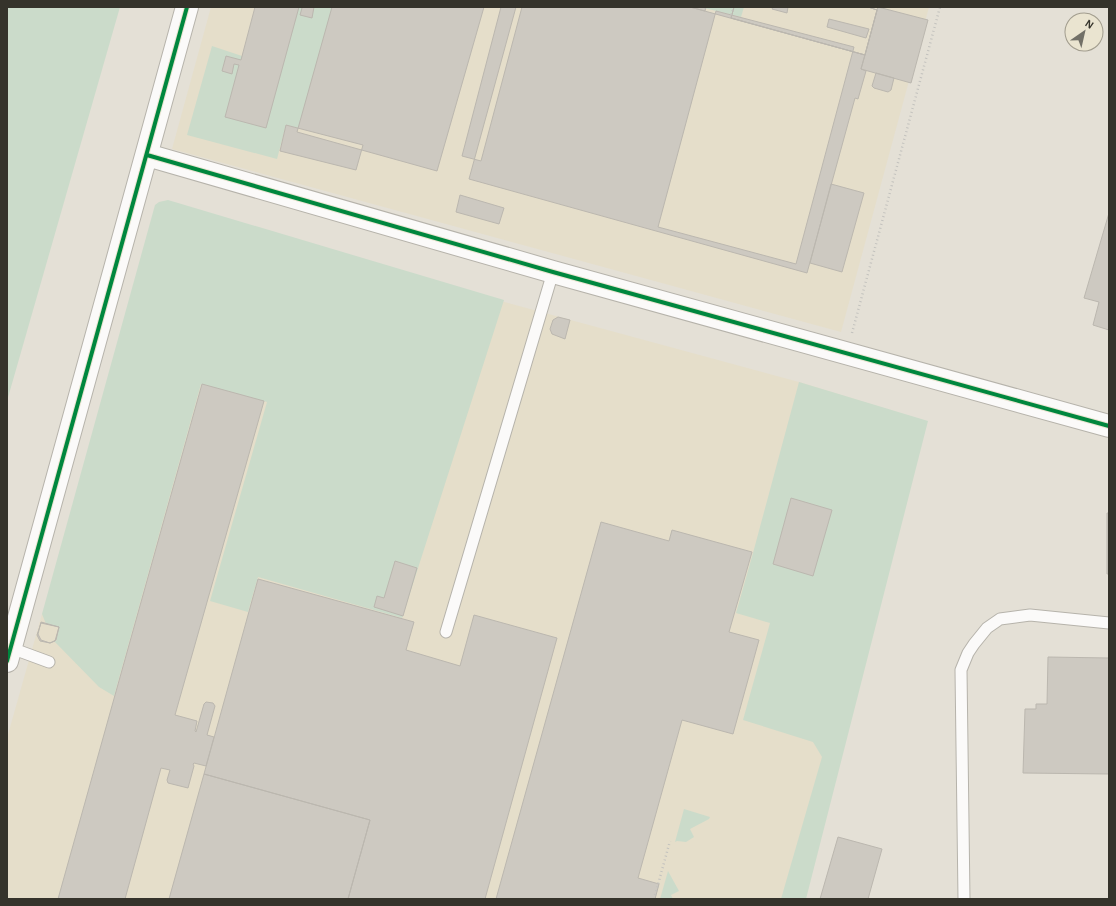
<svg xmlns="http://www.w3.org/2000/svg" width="1116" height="906" viewBox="0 0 1116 906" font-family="'Alegreya Sans',sans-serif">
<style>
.built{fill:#e5deca}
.green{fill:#cbdbca}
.building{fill:#cdc9c1;stroke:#bbb7af;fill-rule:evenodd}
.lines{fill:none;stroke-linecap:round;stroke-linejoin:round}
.lane-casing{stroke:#b6b3ab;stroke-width:13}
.street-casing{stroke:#b6b3ab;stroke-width:24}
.secondary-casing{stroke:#b6b3ab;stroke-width:24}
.path{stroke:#c3c2be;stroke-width:2.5;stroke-dasharray:1 3;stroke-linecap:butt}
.lane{stroke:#fbfaf9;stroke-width:11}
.street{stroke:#fbfaf9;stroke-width:22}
.secondary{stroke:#fbfaf9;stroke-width:22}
.cycleway-casing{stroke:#eae4d0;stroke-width:6}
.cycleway{stroke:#00873e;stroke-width:4}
</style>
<rect width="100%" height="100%" fill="#e4e0d6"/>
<path class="built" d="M 211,7 L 929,7 L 841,332 L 172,149 Z
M 170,211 L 799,382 L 916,418 L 787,899 L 7,899 L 7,738 L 42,614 L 55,618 Z"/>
<path class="green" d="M 7,7 L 120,7 L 7,401 Z
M 262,7 L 334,7 L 302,129 L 286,125 L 277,159 L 187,135 L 212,46 L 248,58 Z
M 700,7 L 744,7 L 741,17 Z
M 168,200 L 504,300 L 402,618 L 258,577 L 248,612 L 210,601 L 267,402 L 201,384 L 114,696 L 99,687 L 54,641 L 56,641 L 59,627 L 46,624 L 42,614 L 155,205 L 159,202 Z
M 799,382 L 928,421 L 806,899 L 781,899 L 822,757 L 813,742 L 743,720 L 770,623 L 736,613 L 753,553 Z
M 684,809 L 710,817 L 709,819 L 690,829 L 694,837 L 686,842 L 677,841 L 675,842 Z
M 668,871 L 679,891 L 671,895 L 673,899 L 660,899 Z"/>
<path class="building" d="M 255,7 L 314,7 L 312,18 L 300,15 L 302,8 L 299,7 L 266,128 L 225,117 L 239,65 L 234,64 L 232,74 L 222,71 L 226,56 L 241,60 Z
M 332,7 L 484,7 L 437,171 L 297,132 Z
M 501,7 L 522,7 L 481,161 L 462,156 Z
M 516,7 L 690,7 L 865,55 L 861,69 L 866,71 L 858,99 L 855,98 L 807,273 L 469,179 Z
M 690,7 L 706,7 L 705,11 Z
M 734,7 L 773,7 L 772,9 L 787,13 L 788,7 L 868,7 L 877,10 L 865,55 L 731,18 ZM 829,19 L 869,29 L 866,38 L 827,27 Z
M 734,7 L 868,7 L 877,10 L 865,55 L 731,18 Z
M 878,7 L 928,20 L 911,83 L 861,69 Z
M 716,11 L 854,47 L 796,264 L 658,227 Z
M 876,73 L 894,78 L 891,90 L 888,92 L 874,88 L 872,86 Z
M 286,125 L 363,145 L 356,170 L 280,151 Z
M 831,184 L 864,193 L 842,272 L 810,263 Z
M 460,195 L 504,208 L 499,224 L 456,212 Z
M 1109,213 L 1109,330 L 1093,325 L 1099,302 L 1084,298 Z
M 558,317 L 570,320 L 565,339 L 552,334 L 550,329 L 553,320 Z
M 202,384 L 264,401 L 175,715 L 197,721 L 195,731 L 196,732 L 204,704 L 206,702 L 213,703 L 215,706 L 207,735 L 214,737 L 206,766 L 194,763 L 193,764 L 194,766 L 188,788 L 168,783 L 167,780 L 170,770 L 161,768 L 125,899 L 58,899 Z
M 791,498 L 832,510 L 813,576 L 773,564 Z
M 1107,513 L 1109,513 L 1109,574 L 1107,574 Z
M 601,522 L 669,541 L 672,530 L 752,552 L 729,632 L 759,640 L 733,734 L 682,720 L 638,878 L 659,884 L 655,899 L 496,899 Z
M 395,561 L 417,568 L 403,616 L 374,607 L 377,596 L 384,598 Z
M 258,579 L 414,622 L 406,650 L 460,666 L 474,615 L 557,638 L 485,899 L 348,899 L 370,820 L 204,774 Z
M 41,622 L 59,627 L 56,640 L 50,643 L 41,640 L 38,634 Z
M 41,623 L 59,627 L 55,641 L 50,643 L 40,641 L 37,635 Z
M 1048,657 L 1109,658 L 1109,774 L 1023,773 L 1025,709 L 1036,709 L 1036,704 L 1047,704 Z
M 204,774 L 370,820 L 348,899 L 169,899 Z
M 838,837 L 882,849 L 868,899 L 820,899 Z"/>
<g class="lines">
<defs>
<path id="lane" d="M 446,632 L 553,272
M 11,648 L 49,662
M 964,899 L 961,670 L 968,653 L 974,644 L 987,628 L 1000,619 L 1030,615 L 1109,623"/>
<path id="street" d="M 147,155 L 553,272 L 1109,426"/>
<path id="secondary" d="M 7,661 L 187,7"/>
</defs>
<use href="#lane" class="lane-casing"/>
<use href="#street" class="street-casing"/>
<use href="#secondary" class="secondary-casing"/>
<path class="path" d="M 704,8 L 705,7
M 731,15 L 734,7
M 852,333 L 940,7
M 654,899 L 670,841"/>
<use href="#lane" class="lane"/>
<use href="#street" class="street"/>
<use href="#secondary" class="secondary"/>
<defs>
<path id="cycleway" d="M 147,155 L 553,272 L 1109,426
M 7,661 L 187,7"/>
</defs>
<use href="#cycleway" class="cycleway-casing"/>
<use href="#cycleway" class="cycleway"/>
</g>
<rect width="1116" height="906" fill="none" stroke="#35332b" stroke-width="16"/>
<g transform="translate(1084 32) rotate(34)"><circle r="19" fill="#eae4d0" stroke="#a29d8e"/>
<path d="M0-3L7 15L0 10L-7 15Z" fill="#727067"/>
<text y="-6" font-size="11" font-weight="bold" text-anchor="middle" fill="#35332b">N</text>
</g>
</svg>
